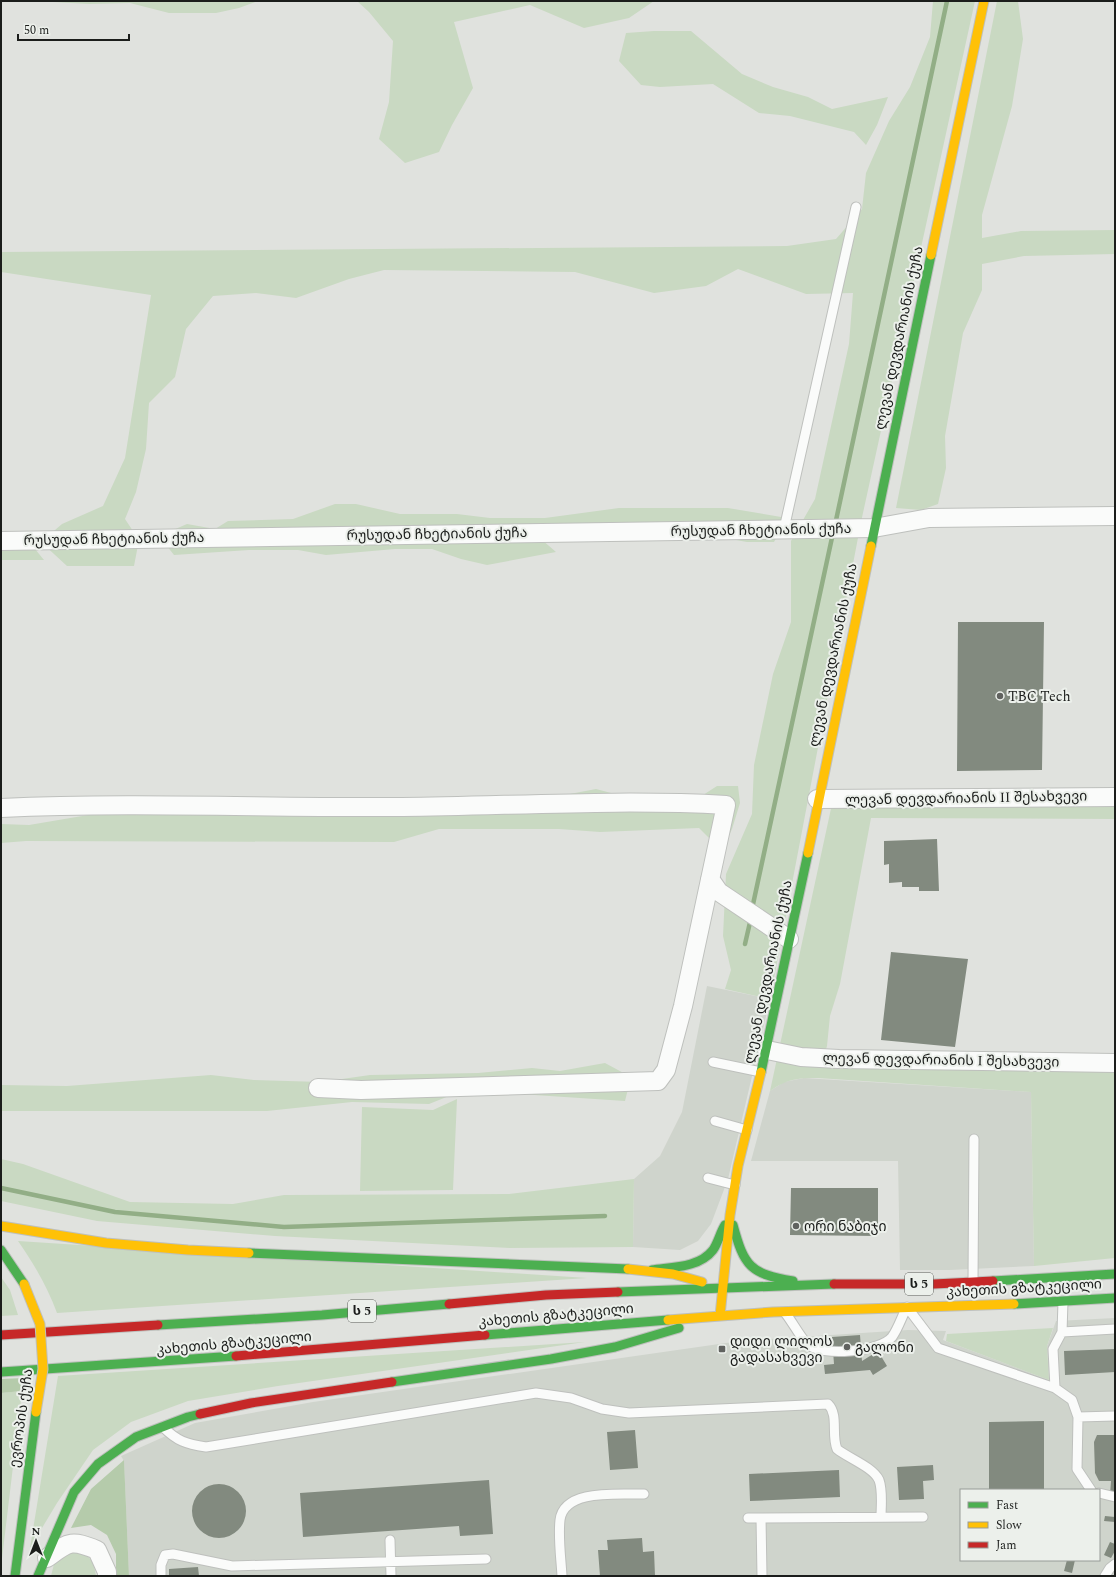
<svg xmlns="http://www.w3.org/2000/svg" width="1116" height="1577" viewBox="0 0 1116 1577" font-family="Spectral,'Noto Sans Georgian',serif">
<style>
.built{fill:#cfd4cc;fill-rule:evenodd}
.green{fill:#c9d9c2}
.forest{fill:#b5cbab}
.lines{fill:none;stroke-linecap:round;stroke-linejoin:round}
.stream{stroke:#92ae86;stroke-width:4.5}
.building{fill:#828a7f}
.lane-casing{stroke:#bec0bd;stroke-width:11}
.street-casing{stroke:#bec0bd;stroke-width:20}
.fast-casing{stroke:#bec0bd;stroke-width:11}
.slow-casing{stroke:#bec0bd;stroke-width:11}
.jam-casing{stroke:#bec0bd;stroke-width:11}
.lane{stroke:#fafbfa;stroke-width:9}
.street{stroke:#fafbfa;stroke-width:18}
.fast{stroke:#4caf50;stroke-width:9}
.slow{stroke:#ffc107;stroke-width:9}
.jam{stroke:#c62828;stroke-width:9}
.slow-bridge-casing{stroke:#bec0bd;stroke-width:11;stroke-linecap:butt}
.slow-bridge{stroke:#ffc107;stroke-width:9}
.poi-dot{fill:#60625f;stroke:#ecf0eb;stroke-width:1.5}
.labels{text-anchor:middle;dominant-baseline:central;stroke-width:4;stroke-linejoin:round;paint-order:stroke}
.shield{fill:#ecf0eb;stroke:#5a5c59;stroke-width:1}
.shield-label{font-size:13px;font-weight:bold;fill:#1b1d1b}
.street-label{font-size:14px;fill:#1b1d1b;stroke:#ecf0eb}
.poi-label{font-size:14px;fill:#1b1d1b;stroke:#ecf0eb;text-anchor:start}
</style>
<rect width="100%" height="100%" fill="#e0e2de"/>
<path class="built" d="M 707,986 L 770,999 L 728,1179 L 711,1224 L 698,1241 L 680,1250 L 633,1247 L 634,1179 L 660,1156 L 682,1112 Z
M 804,1078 L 1031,1092 L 1034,1266 L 950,1270 L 900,1270 L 898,1161 L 751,1161 L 770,1091 L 784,1082 Z
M 1115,1318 L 1115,1576 L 129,1576 L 124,1461 L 121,1456 L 195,1423 L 313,1402 L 740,1341 L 908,1330 L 946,1331 L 943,1340 L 1049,1380 L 1047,1346 L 1056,1321 ZM 961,1490 L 1099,1490 L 1099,1560 L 961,1560 Z"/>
<path class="green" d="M 35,1 L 258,1 L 239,8 L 216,13 L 169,13 L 130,3 L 89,4 Z
M 357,1 L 654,1 L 629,18 L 584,28 L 530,5 L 454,22 L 473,88 L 452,125 L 439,152 L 405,163 L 379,139 L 389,102 L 393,41 L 369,12 Z
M 933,1 L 975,1 L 861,522 L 770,999 L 725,989 L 731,970 L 723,936 L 726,874 L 752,814 L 754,765 L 773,674 L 791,622 L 791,541 L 815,499 L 849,344 L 853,293 L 806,294 L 738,269 L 706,286 L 654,293 L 575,272 L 384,270 L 349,279 L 296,298 L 256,293 L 213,296 L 186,329 L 175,377 L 149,403 L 146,449 L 136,492 L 125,519 L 139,540 L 134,566 L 67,566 L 41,542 L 62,524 L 103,506 L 125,458 L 151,295 L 1,272 L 1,252 L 787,246 L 836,239 L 862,209 L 866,173 L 889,121 L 910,87 L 930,37 Z
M 997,1 L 1018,1 L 1023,39 L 1012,106 L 982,215 L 982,238 L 1021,231 L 1115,230 L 1115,254 L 1024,256 L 982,264 L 982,290 L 963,333 L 945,436 L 946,468 L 938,504 L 921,510 L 896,508 Z
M 654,31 L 691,31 L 742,74 L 773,87 L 808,97 L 832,109 L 888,97 L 877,125 L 866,145 L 854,132 L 790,116 L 759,113 L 713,84 L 660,87 L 641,85 L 619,61 L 626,33 Z
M 335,504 L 356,504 L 400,514 L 457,514 L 490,518 L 545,518 L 619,508 L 728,508 L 787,518 L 774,542 L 747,542 L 703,534 L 541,539 L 556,552 L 487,565 L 461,559 L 432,549 L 395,549 L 326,555 L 298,550 L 249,550 L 174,555 L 159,536 L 187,524 L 215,529 L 228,521 L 293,519 Z
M 1,535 L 35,549 L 44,560 L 1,560 Z
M 717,786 L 738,786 L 740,803 L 732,829 L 722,851 L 699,828 L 600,832 L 559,829 L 439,829 L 394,842 L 26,841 L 1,843 L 1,824 L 29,825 L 94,814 L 554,797 L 596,789 L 630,798 L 700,797 Z
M 1115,800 L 1115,819 L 871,818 L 840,984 L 830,1016 L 827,1046 L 821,1066 L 1115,1070 L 1115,1258 L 1034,1266 L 1031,1092 L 818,1078 C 797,1078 787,1079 770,1091 L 832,804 Z
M 605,1063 L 631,1077 L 625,1101 L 490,1092 L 459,1092 L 429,1104 L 352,1102 L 267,1111 L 1,1111 L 1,1085 L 67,1086 L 211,1075 L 254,1080 L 321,1082 L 370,1075 L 478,1073 L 532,1068 L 560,1071 Z
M 457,1099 L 453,1190 L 360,1191 L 362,1107 L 433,1110 Z
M 1,1159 L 23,1164 L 130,1202 L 233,1204 L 284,1195 L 509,1194 L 634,1179 L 633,1247 L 510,1248 L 275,1236 L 97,1221 L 1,1201 Z
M 18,1241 L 587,1278 L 57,1313 C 47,1286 34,1264 18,1241 Z
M 1,1277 L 10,1290 L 18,1315 L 1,1316 Z
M 1053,1328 L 1047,1346 L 1049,1380 L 946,1341 L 947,1334 Z
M 585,1342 L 278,1386 L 188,1401 L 131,1422 L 93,1450 L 57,1503 L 30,1548 L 58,1376 Z
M 22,1391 L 1,1567 L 1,1393 Z
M 72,1550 C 89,1554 94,1559 96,1576 L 51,1576 L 54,1564 Z"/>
<path class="forest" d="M 24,1378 L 22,1391 L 1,1393 L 1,1379 Z
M 124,1460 L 129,1576 L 116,1576 L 116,1554 L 107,1535 L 91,1525 L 71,1528 L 91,1489 Z"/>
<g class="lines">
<path class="stream" d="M 835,525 L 947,1
M 752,909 L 833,533
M 745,944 L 751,918
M 1,1188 L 115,1212 L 284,1227 L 605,1216"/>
</g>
<path class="building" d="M 958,622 L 1044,622 L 1042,770 L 957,771 Z
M 937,839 L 939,891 L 919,891 L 919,887 L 902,887 L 902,882 L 889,883 L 889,864 L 884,865 L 884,841 Z
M 891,952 L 968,959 L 955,1047 L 881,1040 Z
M 791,1188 L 878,1188 L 878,1236 L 790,1235 Z
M 860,1335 L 862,1361 L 878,1351 L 887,1366 L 873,1375 L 870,1370 L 825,1374 L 824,1365 L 834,1364 L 832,1337 Z
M 1115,1349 L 1115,1372 L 1065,1375 L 1064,1351 Z
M 1044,1421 L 1044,1490 L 989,1490 L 989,1422 Z
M 635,1430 L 638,1468 L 610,1470 L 607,1432 Z
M 1097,1435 L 1115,1435 L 1115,1495 L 1110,1495 L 1111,1481 L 1099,1481 L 1095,1473 L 1094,1442 Z
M 933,1465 L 934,1480 L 923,1481 L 924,1499 L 899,1500 L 897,1467 Z
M 839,1470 L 840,1497 L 750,1501 L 749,1474 Z
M 489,1480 L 493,1534 L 460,1536 L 459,1526 L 303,1537 L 300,1493 Z
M192 1511a27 27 0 1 1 54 0a27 27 0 1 1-54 0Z
M 1105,1516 L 1115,1517 L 1115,1522 L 1104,1521 Z
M 642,1538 L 643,1552 L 654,1551 L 655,1576 L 600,1576 L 598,1550 L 608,1550 L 607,1540 Z
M 1110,1542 L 1115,1544 L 1115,1551 L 1111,1558 L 1104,1555 Z
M 1067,1560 L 1075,1560 L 1072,1573 L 1064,1571 Z
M 198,1567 L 199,1576 L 169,1576 L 169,1569 Z"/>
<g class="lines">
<defs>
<path id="lane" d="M 784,529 L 856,207
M 713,1062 L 761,1072
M 715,1121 L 747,1130
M 708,1178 L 735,1185
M 973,1281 L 974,1139
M 786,1314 C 793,1323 799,1335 807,1344 C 821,1357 880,1352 892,1337 C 898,1329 902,1316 907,1307 L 938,1348 L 1055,1388 L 1072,1400 L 1078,1417 L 1077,1469 L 1091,1490
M 1062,1332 L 1115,1329
M 1055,1388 L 1053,1349 L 1062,1332 L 1063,1302
M 1078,1417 L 1115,1416
M 163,1427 C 177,1441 186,1444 206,1447 L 536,1393 L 571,1398 L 602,1409 L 629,1413 L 828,1404 C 839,1415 831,1435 837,1449 C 848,1458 873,1467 879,1480 C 883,1491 881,1506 881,1517
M 1099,1493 L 1115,1497
M 748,1518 L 923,1517
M 761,1518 L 762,1576
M 390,1540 L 391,1576
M 161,1576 L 161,1565 L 165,1555 L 173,1554 L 232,1566 L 486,1559
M 562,1576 C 561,1558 558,1538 560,1520 C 564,1488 620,1495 644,1494
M 1105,1576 L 1110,1568 L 1115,1564"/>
<path id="street" d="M 1,541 L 874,528 L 929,518 L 1115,516
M 817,799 L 1115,797
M 1,808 C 134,802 268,808 402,807 C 510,806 618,799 726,805 L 683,1006 L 666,1070 L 658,1081 L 361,1090 L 318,1088
M 710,879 L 719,892 L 789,939
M 767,1050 L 801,1057 L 839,1059 L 1115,1063
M 47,1558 C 69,1542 70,1539 97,1550 L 107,1572 L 107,1576"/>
<path id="fast" d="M 871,546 L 931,255
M 761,1072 L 808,853
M 733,1225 C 744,1266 750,1274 793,1281
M 1,1250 L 24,1284
M 249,1253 L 628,1269
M 652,1270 C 672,1267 699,1268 713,1250 C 718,1243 720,1233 725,1225
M 993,1281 L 1115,1274
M 618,1292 L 834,1284
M 1014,1304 L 1115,1298
M 158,1325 L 322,1315 L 449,1304
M 485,1335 L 668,1320
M 1,1372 L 236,1356
M 392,1382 L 551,1359 L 615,1347 L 679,1328
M 15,1576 L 36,1412
M 38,1576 L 74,1492 L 98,1464 L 136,1437 L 188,1417 L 200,1414"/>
<path id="slow" d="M 931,255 L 984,1
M 808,853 L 871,546
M 1,1226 L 106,1243 L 188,1250 L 249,1253
M 628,1269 L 673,1274 L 702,1282
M 720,1316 L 730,1215 L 738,1166 L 761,1072
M 668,1320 L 773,1312 L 1014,1304"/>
<path id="jam" d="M 834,1284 L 934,1284 L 993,1281
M 449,1304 L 546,1295 L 618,1292
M 1,1335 L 158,1325
M 236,1356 L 485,1335
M 200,1414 L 251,1403 L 392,1382"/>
</defs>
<use href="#lane" class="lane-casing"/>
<use href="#street" class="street-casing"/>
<use href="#fast" class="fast-casing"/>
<use href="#slow" class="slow-casing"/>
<use href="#jam" class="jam-casing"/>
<use href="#lane" class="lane"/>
<use href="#street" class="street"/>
<use href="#fast" class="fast"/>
<use href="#slow" class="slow"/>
<use href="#jam" class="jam"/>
<defs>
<path id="slow-bridge" d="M 24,1284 L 40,1324 L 43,1369 L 36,1412"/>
</defs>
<use href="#slow-bridge" class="slow-bridge-casing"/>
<use href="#slow-bridge" class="slow-bridge"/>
</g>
<g class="poi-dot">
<circle cx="1000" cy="696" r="4"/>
<circle cx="796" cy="1226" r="4"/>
<circle cx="847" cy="1347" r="4"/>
<rect x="718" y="1345" width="8" height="8" rx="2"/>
</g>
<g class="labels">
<g class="shield">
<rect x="905" y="1273" width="28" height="22" rx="3"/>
<rect x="348" y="1300" width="28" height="22" rx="3"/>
</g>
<g class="shield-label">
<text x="919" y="1284">ს 5</text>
<text x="362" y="1311">ს 5</text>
</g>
<g class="street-label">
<text transform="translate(899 338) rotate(-78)">ლევან დევდარიანის ქუჩა</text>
<text transform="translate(761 530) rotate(-1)">რუსუდან ჩხეტიანის ქუჩა</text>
<text transform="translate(437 534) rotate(-1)">რუსუდან ჩხეტიანის ქუჩა</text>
<text transform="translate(114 539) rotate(-1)">რუსუდან ჩხეტიანის ქუჩა</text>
<text transform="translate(833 655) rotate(-78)">ლევან დევდარიანის ქუჩა</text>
<text transform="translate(966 798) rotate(-1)">ლევან დევდარიანის II შესახვევი</text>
<text transform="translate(768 972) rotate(-78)">ლევან დევდარიანის ქუჩა</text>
<text transform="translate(941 1060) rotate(1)">ლევან დევდარიანის I შესახვევი</text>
<text transform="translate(1024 1288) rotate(-3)">კახეთის გზატკეცილი</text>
<text transform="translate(556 1315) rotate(-5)">კახეთის გზატკეცილი</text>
<text transform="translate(234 1343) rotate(-5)">კახეთის გზატკეცილი</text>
<text transform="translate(21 1418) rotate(-82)">ევროპის ქუჩა</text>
</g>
<g class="poi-label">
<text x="1008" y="696">TBC Tech</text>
<text x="804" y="1226">ორი ნაბიჯი</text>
<text x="730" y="1341">დიდი ლილოს<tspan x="730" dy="16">გადასახვევი</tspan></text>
<text x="855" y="1347">გალონი</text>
</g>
</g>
<rect width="1116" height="1577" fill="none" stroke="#1b1d1b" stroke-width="4"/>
<rect x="960" y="1489" width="140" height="72" fill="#ecf0eb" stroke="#989c98"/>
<rect x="968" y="1502" width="20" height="6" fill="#4caf50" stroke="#989c98"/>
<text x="996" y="1509" font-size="12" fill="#1b1d1b">Fast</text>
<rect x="968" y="1522" width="20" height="6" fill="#ffc107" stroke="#989c98"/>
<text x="996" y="1529" font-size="12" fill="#1b1d1b">Slow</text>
<rect x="968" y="1542" width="20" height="6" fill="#c62828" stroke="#989c98"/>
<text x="996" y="1549" font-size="12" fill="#1b1d1b">Jam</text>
<g transform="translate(36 1541)" stroke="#ecf0eb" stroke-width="3" paint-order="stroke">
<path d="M0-3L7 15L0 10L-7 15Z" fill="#1b1d1b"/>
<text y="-6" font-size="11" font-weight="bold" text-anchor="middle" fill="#1b1d1b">N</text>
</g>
<path d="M18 34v6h111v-6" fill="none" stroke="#1b1d1b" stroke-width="2"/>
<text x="24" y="34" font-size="12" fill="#1b1d1b" stroke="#ecf0eb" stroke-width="3" paint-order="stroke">50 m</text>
</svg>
